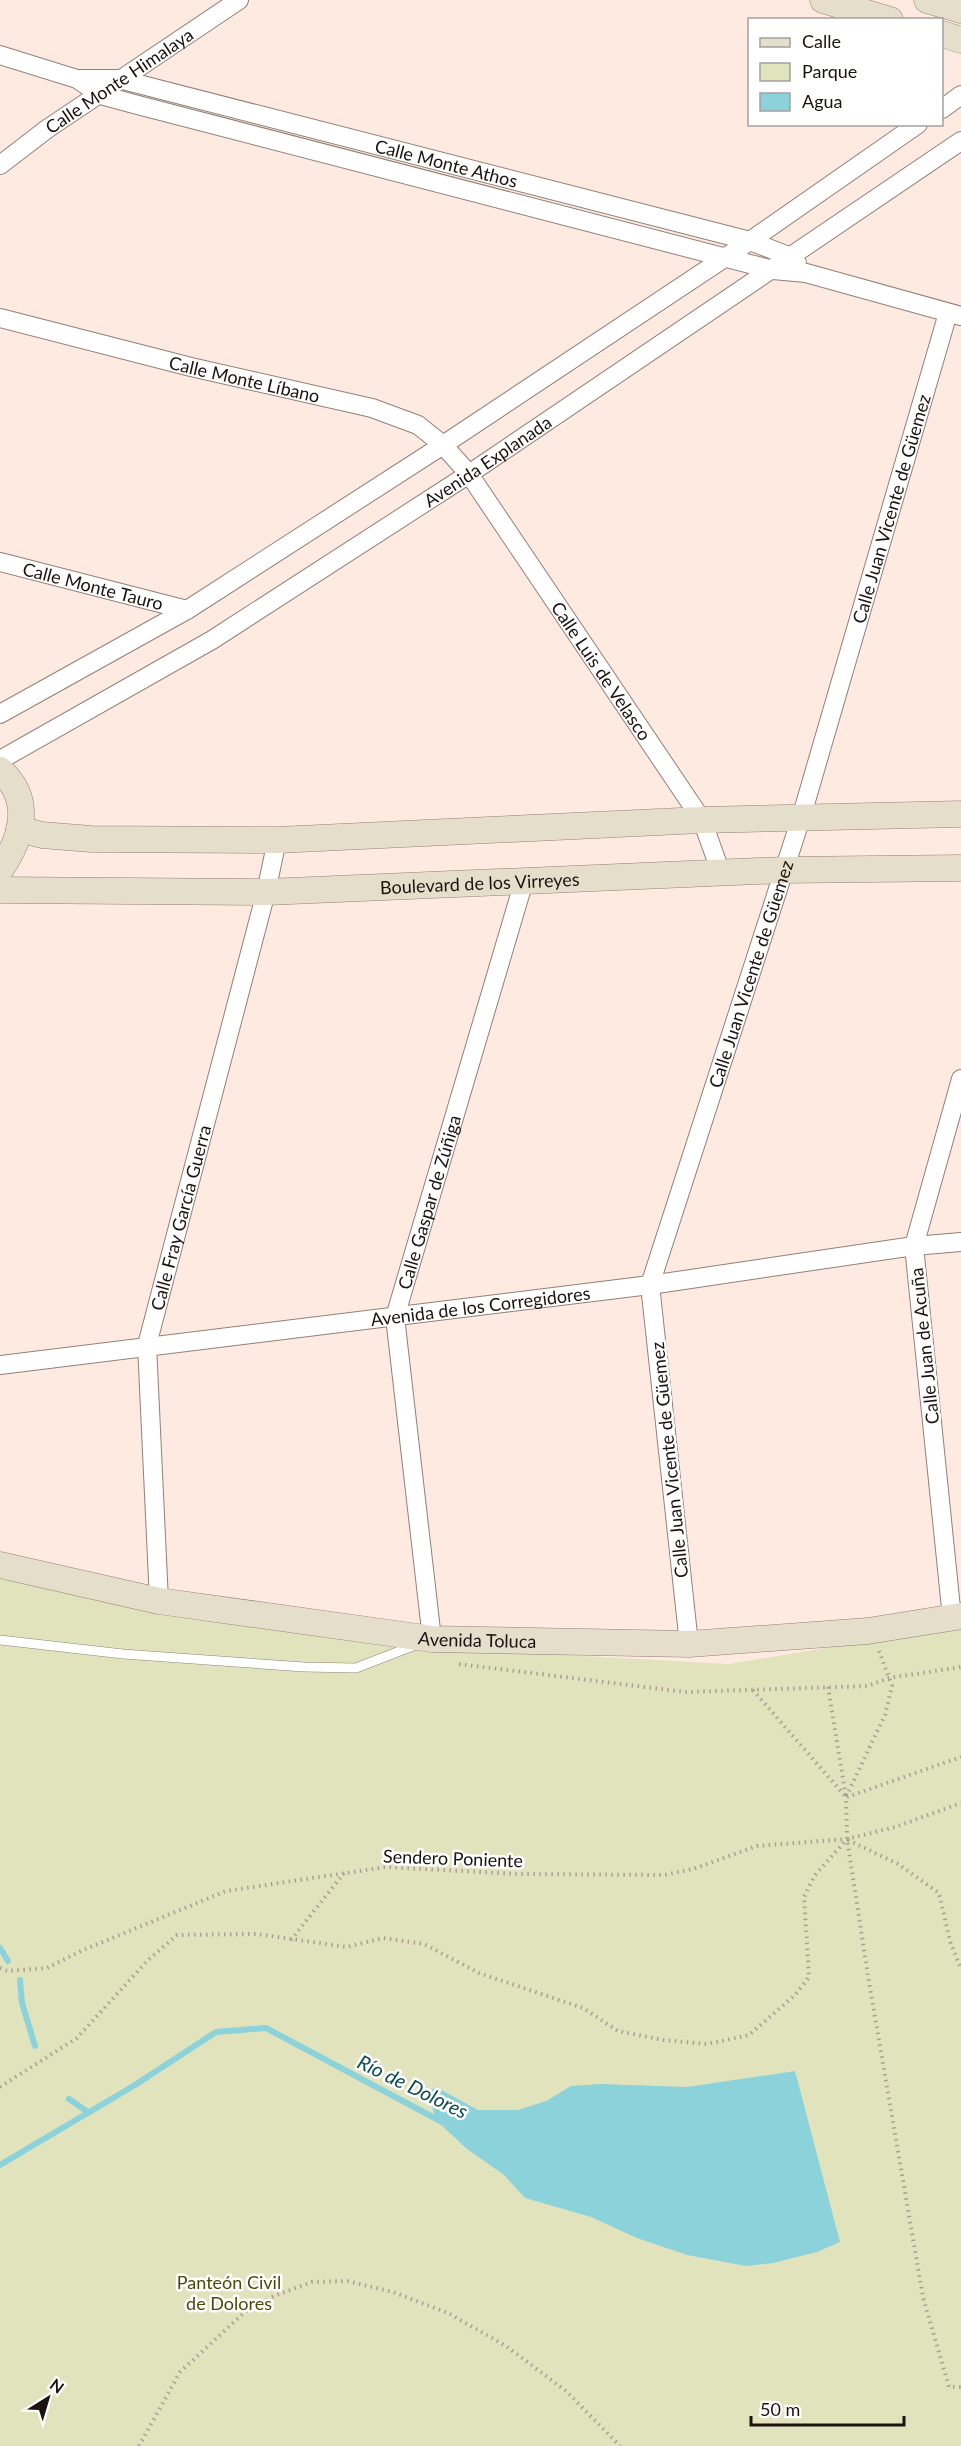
<svg xmlns="http://www.w3.org/2000/svg" width="961" height="2446" viewBox="0 0 961 2446" font-family="Lato,sans-serif">
<style>
.green{fill:#e1e3bd}
.water{fill:#8cd2db}
.lines{fill:none;stroke-linecap:round;stroke-linejoin:round}
.stream{stroke:#8cd2db;stroke-width:6}
.lane-casing{stroke:#928078;stroke-width:10}
.street-casing{stroke:#928078;stroke-width:20}
.secondary-casing{stroke:#928078;stroke-width:27}
.path{stroke:#ac9d96;stroke-width:4;stroke-dasharray:1.5 4.5;stroke-linecap:butt}
.lane{stroke:#fff;stroke-width:9}
.street{stroke:#fff;stroke-width:18}
.secondary{stroke:#e4deca;stroke-width:26}
.labels{text-anchor:middle;dominant-baseline:central;stroke-width:5;stroke-linejoin:round;paint-order:stroke}
.street-label{font-size:18px;fill:#1a1310;stroke:#fff}
.park-label{font-size:18px;fill:#494a0a;stroke:#fff}
.water-label{font-size:20px;font-style:italic;fill:#0b4b52;stroke:#fff}
</style>
<rect width="100%" height="100%" fill="#feeae1"/>
<path class="green" d="M 0,1574 L 435,1648 L 729,1664 L 875,1640 L 961,1622 L 961,2446 L 0,2446 Z"/>
<path class="water" d="M 795,2071 L 840,2242 L 817,2252 L 773,2263 L 746,2266 L 687,2255 L 637,2238 L 591,2217 L 525,2198 L 504,2175 L 467,2149 L 436,2120 L 428,2092 L 436,2087 L 478,2110 L 518,2110 L 546,2101 L 571,2086 L 601,2084 L 687,2087 Z"/>
<g class="lines">
<path class="stream" d="M 0,1948 L 8,1961
M 20,1980 L 22,2003 L 35,2046
M 69,2099 L 88,2112
M 0,2165 L 135,2085 L 216,2032 L 266,2028 L 444,2123"/>
<defs>
<path id="lane" d="M 0,1640 L 123,1654 L 304,1667 L 356,1668 L 418,1644"/>
<g id="street">
<path d="M 0,55 L 77,79 L 101,95 L 134,104 L 773,270 L 806,273 L 961,316"/>
<path id="s1" d="M 77,79 L 119,79 L 750,241 L 791,257 L 797,263"/>
<path d="M 942,109 L 961,95"/>
<path id="s2" d="M 0,165 L 47,129 L 239,0"/>
<path id="s3" d="M 0,318 L 191,367 L 372,408 L 418,425 L 443,445 L 469,474 L 702,820 L 721,873"/>
<path id="s4" d="M 0,562 L 187,610"/>
<path d="M 0,714 L 187,610 L 443,445 L 750,241 L 918,124"/>
<path id="s5" d="M 0,760 L 212,640 L 469,474 L 961,141"/>
<path id="s6" d="M 0,1365 L 650,1285 L 914,1246 L 961,1242"/>
<path id="s7" d="M 159,1601 L 147,1345 L 266,892 L 277,840"/>
<path d="M 952,1618 L 914,1246 L 961,1079"/>
<path id="s8" d="M 432,1639 L 395,1317 L 524,881"/>
<path id="s9" d="M 689,1644 L 650,1285 L 801,818 L 948,313"/>
</g>
<g id="secondary">
<path d="M 823,0 L 890,20"/>
<path d="M 927,0 L 961,10"/>
<path d="M 942,34 L 961,40"/>
<path d="M 0,770 C 33,799 23,837 0,870"/>
<path d="M 19,829 L 42,835 L 91,839 L 277,840 L 702,820 L 961,814"/>
<path id="s10" d="M 0,890 L 266,892 L 783,870 L 961,868"/>
<path id="s11" d="M 0,1565 L 159,1601 L 432,1639 L 689,1644 L 868,1631 L 961,1616"/>
</g>
</defs>
<use href="#lane" class="lane-casing"/>
<use href="#street" class="street-casing"/>
<use href="#secondary" class="secondary-casing"/>
<path class="path" d="M 879,1651 L 892,1686 L 885,1715 L 846,1797 L 847,1839 L 869,1982 L 923,2297 L 949,2387 L 961,2387
M 459,1664 L 685,1692 L 868,1686 L 889,1678 L 961,1667
M 828,1687 L 846,1797
M 753,1690 L 846,1797
M 847,1797 L 961,1757
M 848,1840 L 898,1864 L 939,1893 L 950,1941 L 961,1969
M 291,1940 L 344,1873
M 0,1968 L 7,1971 L 47,1968 L 81,1951 L 226,1891 L 386,1867 L 518,1874 L 664,1875 L 693,1869 L 757,1846 L 847,1839 L 895,1827 L 961,1803
M 0,2087 L 77,2038 L 147,1961 L 177,1935 L 257,1934 L 347,1947 L 383,1938 L 424,1944 L 479,1973 L 583,2008 L 618,2031 L 663,2040 L 707,2044 L 749,2035 L 795,1995 L 809,1977 L 804,1897 L 815,1875 L 847,1839
M 139,2446 L 180,2372 L 246,2311 L 274,2296 L 312,2282 L 347,2281 L 393,2292 L 448,2313 L 506,2346 L 566,2391 L 620,2446"/>
<use href="#lane" class="lane"/>
<use href="#street" class="street"/>
<use href="#secondary" class="secondary"/>
</g>
<g class="labels">
<g class="street-label">
<text stroke="none"><textPath href="#s2" startOffset="146">Calle Monte Himalaya</textPath></text>
<text stroke="none"><textPath href="#s1" startOffset="380">Calle Monte Athos</textPath></text>
<text stroke="none"><textPath href="#s3" startOffset="252">Calle Monte Líbano</textPath></text>
<text stroke="none"><textPath href="#s5" startOffset="572">Avenida Explanada</textPath></text>
<text stroke="none"><textPath href="#s9" startOffset="1174">Calle Juan Vicente de Güemez</textPath></text>
<text stroke="none"><textPath href="#s4" startOffset="96">Calle Monte Tauro</textPath></text>
<text stroke="none"><textPath href="#s3" startOffset="740">Calle Luis de Velasco</textPath></text>
<text stroke="none"><textPath href="#s10" startOffset="480">Boulevard de los Virreyes</textPath></text>
<text stroke="none"><textPath href="#s9" startOffset="688">Calle Juan Vicente de Güemez</textPath></text>
<text stroke="none"><textPath href="#s8" startOffset="444">Calle Gaspar de Zúñiga</textPath></text>
<text stroke="none"><textPath href="#s7" startOffset="388">Calle Fray García Guerra</textPath></text>
<text stroke="none"><textPath href="#s6" startOffset="484">Avenida de los Corregidores</textPath></text>
<text transform="translate(924 1346) rotate(-96)">Calle Juan de Acuña</text>
<text transform="translate(669 1460) rotate(-96)">Calle Juan Vicente de Güemez</text>
<text stroke="none"><textPath href="#s11" startOffset="484">Avenida Toluca</textPath></text>
<text transform="translate(453 1858) rotate(2)">Sendero Poniente</text>
</g>
<g class="park-label">
<text x="229" y="2282">Panteón Civil<tspan x="229" dy="21">de Dolores</tspan></text>
</g>
<g class="water-label">
<text transform="translate(413 2086) rotate(26)">Río de Dolores</text>
</g>
</g>
<rect x="748" y="18" width="195" height="108" fill="#ffffff" stroke="#a3a19f" stroke-width="1.5"/>
<rect x="760" y="38" width="30" height="9" fill="#e4deca" stroke="#a3a19f" stroke-width="1.5"/>
<text x="802" y="48" font-size="18" fill="#1a1310">Calle</text>
<rect x="760" y="63" width="30" height="18" fill="#e1e3bd" stroke="#a3a19f" stroke-width="1.5"/>
<text x="802" y="78" font-size="18" fill="#1a1310">Parque</text>
<rect x="760" y="93" width="30" height="18" fill="#8cd2db" stroke="#a3a19f" stroke-width="1.5"/>
<text x="802" y="108" font-size="18" fill="#1a1310">Agua</text>
<g transform="translate(48 2398) rotate(37)" stroke="#ffffff" stroke-width="4.5" paint-order="stroke">
<path d="M0-4.5L10 22L0 15L-10 22Z" fill="#1a1310"/>
<text y="-9" font-size="16" font-weight="bold" text-anchor="middle" fill="#1a1310">N</text>
</g>
<path d="M751 2416v9h153v-9" fill="none" stroke="#1a1310" stroke-width="3"/>
<text x="760" y="2416" font-size="18" fill="#1a1310" stroke="#ffffff" stroke-width="4.5" paint-order="stroke">50 m</text>
</svg>
